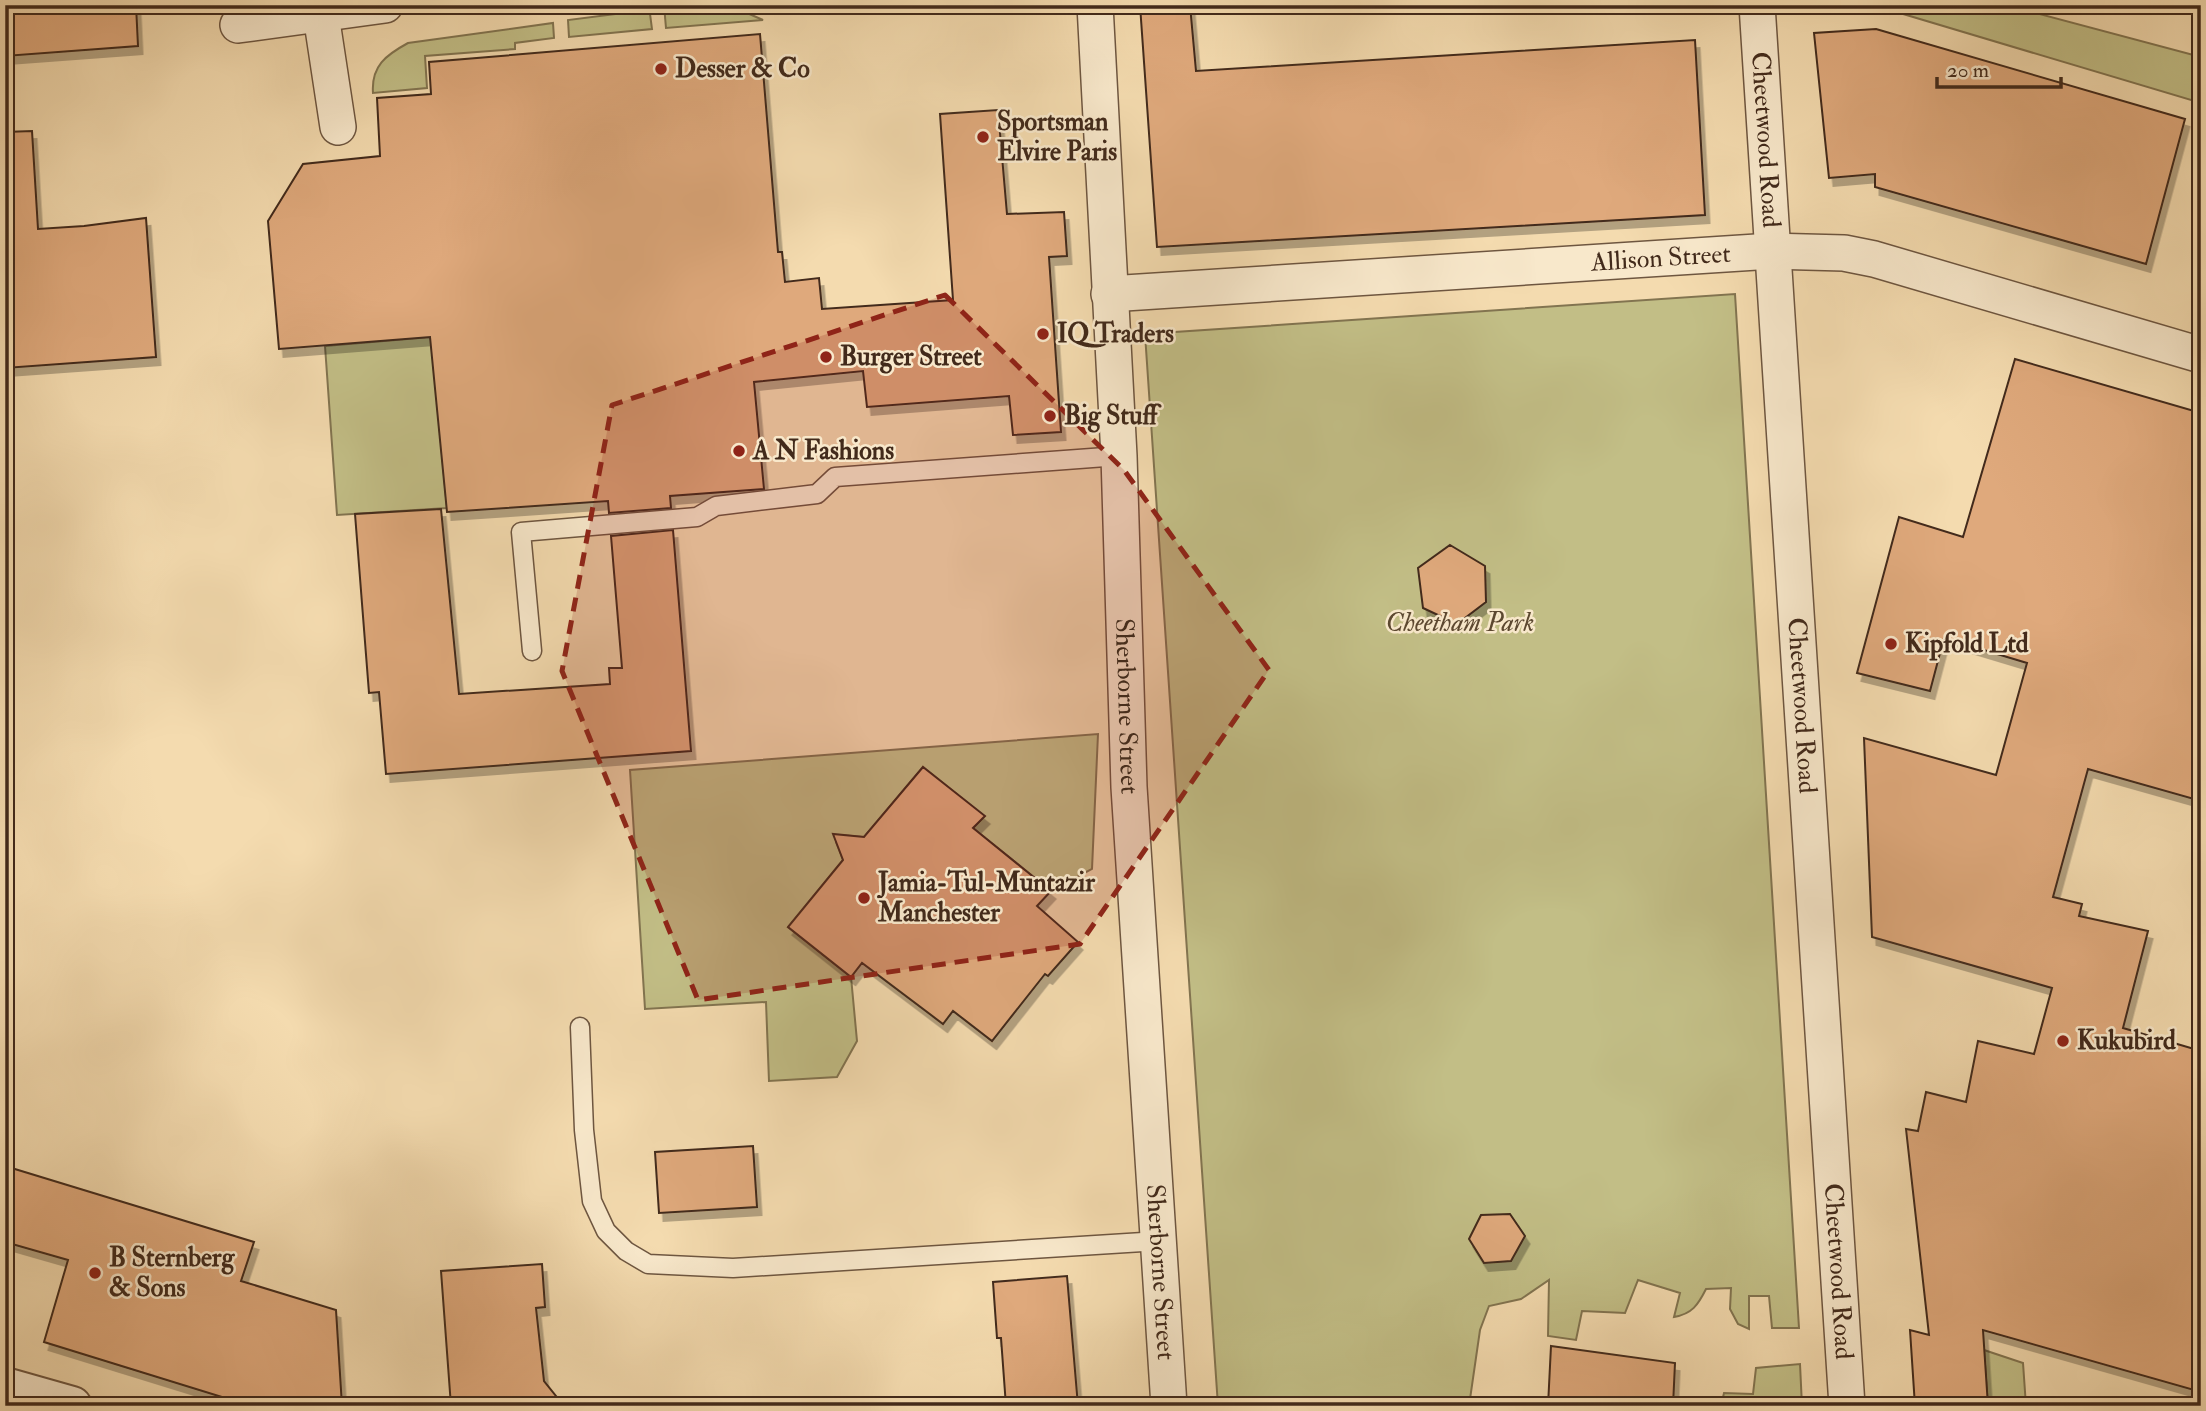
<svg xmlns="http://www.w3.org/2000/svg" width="2206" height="1411" viewBox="0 0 2206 1411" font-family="'IM FELL Double Pica',serif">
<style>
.green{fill:#c2be86;stroke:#827450;stroke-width:2}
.building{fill:#dfa97b;stroke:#422a1b;stroke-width:2;filter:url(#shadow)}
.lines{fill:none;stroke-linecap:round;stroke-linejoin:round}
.service-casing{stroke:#6e5640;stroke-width:21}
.minor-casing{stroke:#6e5640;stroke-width:38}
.tertiary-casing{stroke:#6e5640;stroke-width:42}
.service{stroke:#f8e8cb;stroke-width:18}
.minor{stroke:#f8e8cb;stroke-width:35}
.tertiary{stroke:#f8e8cb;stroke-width:38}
.marked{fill:#8f2418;fill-opacity:0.2;stroke:#8f2418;stroke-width:5;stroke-dasharray:14 9;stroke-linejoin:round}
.poi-dot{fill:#8f2418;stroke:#f8e8cb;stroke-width:2.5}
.labels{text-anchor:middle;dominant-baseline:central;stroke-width:5;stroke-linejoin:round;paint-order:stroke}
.poi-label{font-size:26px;font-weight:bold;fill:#422a1b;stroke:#f8e8cb;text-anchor:start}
.street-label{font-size:26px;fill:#422a1b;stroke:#f8e8cb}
.park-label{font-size:26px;font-style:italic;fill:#5c4830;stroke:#f8e8cb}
</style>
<defs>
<filter id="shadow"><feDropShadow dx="4.5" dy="8" stdDeviation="0" flood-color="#0004"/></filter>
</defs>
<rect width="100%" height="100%" fill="#f4dbaf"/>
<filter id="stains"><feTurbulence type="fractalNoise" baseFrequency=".00286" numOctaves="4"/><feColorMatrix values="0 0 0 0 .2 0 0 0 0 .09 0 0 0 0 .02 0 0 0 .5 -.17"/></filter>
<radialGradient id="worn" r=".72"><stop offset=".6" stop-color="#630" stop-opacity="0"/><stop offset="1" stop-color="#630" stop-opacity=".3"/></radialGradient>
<path class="green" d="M 664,5 L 729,5 L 763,20 L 666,28 Z
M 1873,5 L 2006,5 L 2201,57 L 2201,103 Z
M 649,6 L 652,29 L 569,37 L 568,20 L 639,11 Z
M 553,23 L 554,38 L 515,43 L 515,49 L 425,56 L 427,88 L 373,93 C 371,66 386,55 408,43 Z
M 1735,294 L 1799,1328 L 1772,1328 L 1769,1296 L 1749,1296 L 1749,1329 L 1738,1324 L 1730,1309 L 1731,1288 L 1706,1289 C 1698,1305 1692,1314 1674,1317 L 1680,1293 L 1638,1280 L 1625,1313 L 1582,1311 L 1576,1340 L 1548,1336 L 1549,1280 L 1521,1299 L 1489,1306 L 1480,1330 L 1469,1406 L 1218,1406 L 1145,334 Z
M 431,337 L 447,508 L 337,515 L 325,346 Z
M 1098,734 L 1092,869 L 1051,891 L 973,828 L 984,816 L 923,767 L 864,837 L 841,835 L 836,842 L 843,860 L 788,927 L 851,977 L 857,1041 L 837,1077 L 769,1081 L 766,1002 L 645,1009 L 630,770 Z
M 1984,1350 L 2023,1363 L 2026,1406 L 1988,1406 Z
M 1800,1364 L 1802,1406 L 1721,1406 L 1724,1393 L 1753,1394 L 1756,1368 Z"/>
<path class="building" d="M 5,5 L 136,5 L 138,46 L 5,56 Z
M 1140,5 L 1190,5 L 1196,71 L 1695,40 L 1705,215 L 1157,247 Z
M 1876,29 L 2185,119 L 2146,264 L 1875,187 L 1875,174 L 1829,178 L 1814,33 Z
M 760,34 L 778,252 L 782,252 L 785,282 L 819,278 L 822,309 L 953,300 L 940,114 L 998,110 L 1007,214 L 1064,212 L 1067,256 L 1049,257 L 1061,432 L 1013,435 L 1009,396 L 867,407 L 863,371 L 754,382 L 764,489 L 670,496 L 671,508 L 609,513 L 608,501 L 447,512 L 430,337 L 279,349 L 268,221 L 303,164 L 380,156 L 377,98 L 431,94 L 429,62 Z
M 32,131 L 38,229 L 84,226 L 146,218 L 156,357 L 5,368 L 5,132 Z
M 2015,359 L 2201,413 L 2201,801 L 2088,769 L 2053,897 L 2082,904 L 2079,916 L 2148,931 L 2123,1028 L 2201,1051 L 2201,1392 L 1983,1330 L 1988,1406 L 1915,1406 L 1910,1330 L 1929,1335 L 1906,1129 L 1918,1131 L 1926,1092 L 1966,1102 L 1978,1041 L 2034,1054 L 2052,988 L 1872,937 L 1864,738 L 1996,775 L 2027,663 L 1944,638 L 1930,691 L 1857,673 L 1899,517 L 1963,537 Z
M 441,509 L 459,694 L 610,684 L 609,668 L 622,668 L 611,536 L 673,530 L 691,751 L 386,774 L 379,692 L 369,693 L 355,514 Z
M 1450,545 L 1485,566 L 1486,602 L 1457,624 L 1423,608 L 1418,568 Z
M 923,767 L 985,816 L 973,828 L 1051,891 L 1037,906 L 1078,942 L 1048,976 L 1045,974 L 992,1041 L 953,1011 L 943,1024 L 862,963 L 851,977 L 788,927 L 843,860 L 833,834 L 864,837 Z
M 753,1146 L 757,1207 L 659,1213 L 655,1152 Z
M 5,1166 L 254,1242 L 241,1281 L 336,1310 L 342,1406 L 251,1406 L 44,1342 L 68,1260 L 5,1242 Z
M 1510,1214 L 1525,1236 L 1511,1261 L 1484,1263 L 1469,1239 L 1481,1215 Z
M 542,1264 L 545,1307 L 536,1308 L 544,1381 L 564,1406 L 451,1406 L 441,1271 Z
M 1067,1276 L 1078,1406 L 1006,1406 L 1001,1338 L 997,1338 L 993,1282 Z
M 1551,1346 L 1675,1363 L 1673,1406 L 1548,1406 Z"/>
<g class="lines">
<defs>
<path id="service" d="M 532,651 L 521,532 L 697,517 L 716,506 L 817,494 L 835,477 L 1119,456
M 580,1027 L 584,1130 L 592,1201 L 606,1231 L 626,1251 L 648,1264 L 733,1268 L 1159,1241"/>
<g id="minor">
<path id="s1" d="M 1095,5 L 1119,456 L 1129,787 L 1169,1406"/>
<path id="s2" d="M 1757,5 L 1847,1406"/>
<path d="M 321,15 L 338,127"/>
<path d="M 238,25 L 385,5"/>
<path id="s3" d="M 1109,294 L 1772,251 L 1844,253 L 1874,259 L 2201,355"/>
</g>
<path id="tertiary" d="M 5,1387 L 72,1406"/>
</defs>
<use href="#service" class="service-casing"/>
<use href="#minor" class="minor-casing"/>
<use href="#tertiary" class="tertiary-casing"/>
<use href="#service" class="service"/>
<use href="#minor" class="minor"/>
<use href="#tertiary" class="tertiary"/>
</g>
<path class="marked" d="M 945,295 L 1124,470 L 1269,670 L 1080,944 L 698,1000 L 562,671 L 612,405 Z"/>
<g class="poi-dot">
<circle cx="661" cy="69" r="7"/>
<circle cx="983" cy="137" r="7"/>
<circle cx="1043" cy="334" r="7"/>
<circle cx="826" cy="357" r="7"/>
<circle cx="1050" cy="416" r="7"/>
<circle cx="739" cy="451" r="7"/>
<circle cx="1891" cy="644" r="7"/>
<circle cx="864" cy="898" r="7"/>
<circle cx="2063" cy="1041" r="7"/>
<circle cx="95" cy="1273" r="7"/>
</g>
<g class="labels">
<g class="poi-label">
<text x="675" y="69">Desser &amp; Co</text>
<text x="997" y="122">Sportsman<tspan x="997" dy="30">Elvire Paris</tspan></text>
<text x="1057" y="334">IQ Traders</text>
<text x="840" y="357">Burger Street</text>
<text x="1064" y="416">Big Stuff</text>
<text x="753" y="451">A N Fashions</text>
<text x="1905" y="644">Kipfold Ltd</text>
<text x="878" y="883">Jamia-Tul-Muntazir<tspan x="878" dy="30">Manchester</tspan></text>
<text x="2077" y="1041">Kukubird</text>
<text x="109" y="1258">B Sternberg<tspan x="109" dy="30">&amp; Sons</tspan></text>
</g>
<g class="street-label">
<text stroke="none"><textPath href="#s2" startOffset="135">Cheetwood Road</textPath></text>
<text stroke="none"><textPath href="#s3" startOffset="553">Allison Street</textPath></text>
<text stroke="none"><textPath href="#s2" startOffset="702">Cheetwood Road</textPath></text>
<text stroke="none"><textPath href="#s1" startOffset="702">Sherborne Street</textPath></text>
<text stroke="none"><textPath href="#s2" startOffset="1269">Cheetwood Road</textPath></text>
<text stroke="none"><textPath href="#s1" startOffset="1269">Sherborne Street</textPath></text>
</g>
<g class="park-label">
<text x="1460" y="623">Cheetham Park</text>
</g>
</g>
<rect width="2206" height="1411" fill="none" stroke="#f4dbaf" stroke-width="28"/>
<rect x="7" y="7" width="2192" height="1397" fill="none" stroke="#422a1b" stroke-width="3.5"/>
<rect x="14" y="14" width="2178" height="1383" fill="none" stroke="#422a1b" stroke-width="2"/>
<path d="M1937 77v10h124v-10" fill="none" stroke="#422a1b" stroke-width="3.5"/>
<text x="1947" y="77" font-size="21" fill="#422a1b" stroke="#f8e8cb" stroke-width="5" paint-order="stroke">20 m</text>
<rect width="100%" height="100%" filter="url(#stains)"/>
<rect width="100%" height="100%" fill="url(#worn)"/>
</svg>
